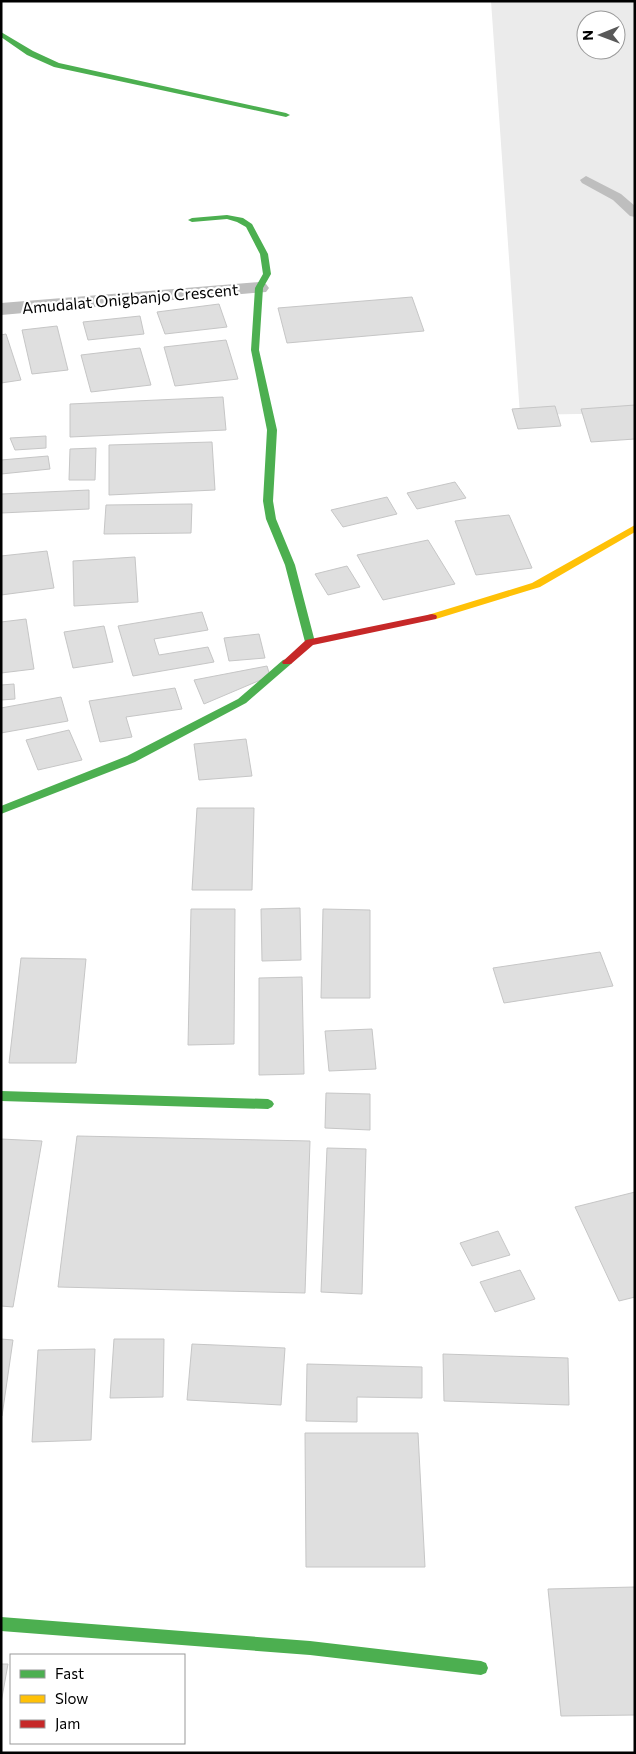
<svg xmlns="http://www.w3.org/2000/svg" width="636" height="1754" viewBox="0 0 636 1754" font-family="Commissioner,sans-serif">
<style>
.green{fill:#ebebeb;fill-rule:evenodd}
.building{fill:#dfdfdf;stroke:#c6c6c6}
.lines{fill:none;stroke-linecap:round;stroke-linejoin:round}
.lane{fill:#bebebe;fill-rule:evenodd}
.street{fill:#bebebe;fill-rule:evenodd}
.fast{fill:#4caf50;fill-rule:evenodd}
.slow{fill:#ffc107;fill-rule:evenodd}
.jam{fill:#c62828;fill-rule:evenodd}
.labels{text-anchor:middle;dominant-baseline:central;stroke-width:4.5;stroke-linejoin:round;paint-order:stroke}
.far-street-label{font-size:16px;fill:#000;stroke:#fff}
</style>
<rect width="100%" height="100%" fill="#fff"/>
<path class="green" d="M 491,1 L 635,1 L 635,413 L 520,415 ZM 586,20 L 616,20 L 616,50 L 586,50 Z"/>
<path class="building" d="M 412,297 L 424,331 L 287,343 L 278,308 Z
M 219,304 L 227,327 L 165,334 L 157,312 Z
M 140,316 L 144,334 L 88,340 L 83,322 Z
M 57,326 L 68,370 L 32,374 L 22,330 Z
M 6,334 L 21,380 L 1,383 L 1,335 Z
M 226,340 L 238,379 L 175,386 L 164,347 Z
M 140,348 L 151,385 L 91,392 L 81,355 Z
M 223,397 L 226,430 L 70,437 L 70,404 Z
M 635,405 L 635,439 L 591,442 L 581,409 Z
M 555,406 L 561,426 L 518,429 L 512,409 Z
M 46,436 L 46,448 L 15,450 L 10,438 Z
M 212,442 L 215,490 L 109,495 L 109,445 Z
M 96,448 L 95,480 L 69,480 L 70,449 Z
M 48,456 L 50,469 L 1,474 L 1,460 Z
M 455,482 L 466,498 L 417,509 L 407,493 Z
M 89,490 L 89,509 L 1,513 L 1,494 Z
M 387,497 L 397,514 L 343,527 L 331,510 Z
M 192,504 L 191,533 L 104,534 L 106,505 Z
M 509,515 L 532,568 L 476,575 L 455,521 Z
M 428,540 L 455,584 L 383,600 L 357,555 Z
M 47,551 L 54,588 L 1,595 L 1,556 Z
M 135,557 L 138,602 L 74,606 L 73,561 Z
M 347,566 L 360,587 L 328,595 L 315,574 Z
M 202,612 L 208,630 L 154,639 L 159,655 L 208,647 L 214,662 L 133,676 L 118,626 Z
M 26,619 L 34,669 L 1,673 L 1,622 Z
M 104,626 L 113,662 L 73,668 L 64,632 Z
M 259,634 L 265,658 L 229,661 L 224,638 Z
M 267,666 L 270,676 L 204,704 L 194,680 Z
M 14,684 L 15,699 L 1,700 L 1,685 Z
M 175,688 L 182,709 L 126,717 L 132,737 L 100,742 L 89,701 Z
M 61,697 L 68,721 L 1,733 L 1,708 Z
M 69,730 L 82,760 L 38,770 L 26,740 Z
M 246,739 L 252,776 L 199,780 L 194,744 Z
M 197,808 L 254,808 L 252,890 L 192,890 Z
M 300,908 L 301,960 L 262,961 L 261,909 Z
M 191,909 L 235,909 L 234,1044 L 188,1045 Z
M 323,909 L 370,910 L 370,998 L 321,998 Z
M 600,952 L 613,986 L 504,1003 L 493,968 Z
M 21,958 L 86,959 L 76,1063 L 9,1063 Z
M 302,977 L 304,1074 L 259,1075 L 259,978 Z
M 372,1029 L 376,1069 L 329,1071 L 325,1031 Z
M 326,1093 L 370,1094 L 370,1130 L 325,1128 Z
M 77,1136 L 310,1141 L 305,1293 L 58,1287 Z
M 1,1139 L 42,1141 L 13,1307 L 1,1306 Z
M 327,1148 L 366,1149 L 362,1294 L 321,1292 Z
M 635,1192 L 635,1297 L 619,1301 L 575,1207 Z
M 498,1231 L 510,1255 L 472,1266 L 460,1243 Z
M 520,1270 L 535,1299 L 495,1312 L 480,1282 Z
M 1,1339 L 13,1340 L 2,1416 L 1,1416 Z
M 114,1339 L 164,1339 L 163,1397 L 110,1398 Z
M 192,1344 L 285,1348 L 281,1405 L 187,1400 Z
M 95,1349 L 91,1440 L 32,1442 L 38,1350 Z
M 443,1354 L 568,1358 L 569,1405 L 444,1401 Z
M 307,1364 L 422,1367 L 422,1398 L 357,1397 L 357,1422 L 306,1421 Z
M 305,1433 L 418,1433 L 425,1567 L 306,1567 Z
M 635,1587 L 635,1715 L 561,1716 L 548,1589 Z
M 1,1664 L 8,1664 L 1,1703 Z"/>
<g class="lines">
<path class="lane" d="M 586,176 L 621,194 L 635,206 L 635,217 L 630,216 L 613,200 L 582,183 L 580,180 Z"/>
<path class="street" d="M 259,282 L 266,284 L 269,288 L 266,292 L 1,315 L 1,303 Z"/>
<path class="fast" d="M 1,32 L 33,51 L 59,63 L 286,113 L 290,115 L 286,117 L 54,67 L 27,55 L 1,37 Z
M 227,215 L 243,218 L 252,224 L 268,254 L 271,274 L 263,288 L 259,350 L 277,430 L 273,501 L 276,519 L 295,565 L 315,642 L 310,645 L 305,642 L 285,565 L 266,519 L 263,501 L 267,430 L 251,350 L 255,288 L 263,274 L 260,254 L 246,227 L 237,222 L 227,219 L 192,222 L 188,220 L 192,218 Z
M 287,659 L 291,660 L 292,662 L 291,664 L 246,703 L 135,762 L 1,814 L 1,806 L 127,756 L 238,699 L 283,660 Z
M 1,1091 L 268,1099 L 272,1101 L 274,1104 L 272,1107 L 268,1109 L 1,1101 Z
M 1,1617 L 310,1641 L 481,1661 L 486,1663 L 488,1668 L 486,1673 L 481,1675 L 310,1655 L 1,1631 Z"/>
<path class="slow" d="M 635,525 L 635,532 L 540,587 L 436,619 L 428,619 L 427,617 L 428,615 L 532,583 Z"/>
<path class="jam" d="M 432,614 L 436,615 L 437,617 L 436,619 L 313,645 L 291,664 L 283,664 L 282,662 L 306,640 Z"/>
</g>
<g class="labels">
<g class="far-street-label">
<text transform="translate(130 298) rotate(-5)">Amudalat Onigbanjo Crescent</text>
</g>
</g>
<rect width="636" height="1754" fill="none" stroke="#000000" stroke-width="5"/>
<rect x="10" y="1654" width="175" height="90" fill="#ffffff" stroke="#999999"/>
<rect x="20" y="1670" width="25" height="8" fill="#4caf50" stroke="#999999"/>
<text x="55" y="1679" font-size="15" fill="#000000">Fast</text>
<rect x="20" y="1695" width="25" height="8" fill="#ffc107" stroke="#999999"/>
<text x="55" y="1704" font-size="15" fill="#000000">Slow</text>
<rect x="20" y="1720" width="25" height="8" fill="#c62828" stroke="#999999"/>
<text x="55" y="1729" font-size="15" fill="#000000">Jam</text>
<g transform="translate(601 35) rotate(269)"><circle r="24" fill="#ffffff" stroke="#999999"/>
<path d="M0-4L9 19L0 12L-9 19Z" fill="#595959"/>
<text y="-8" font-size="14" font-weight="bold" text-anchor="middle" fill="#000000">N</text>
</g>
</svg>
